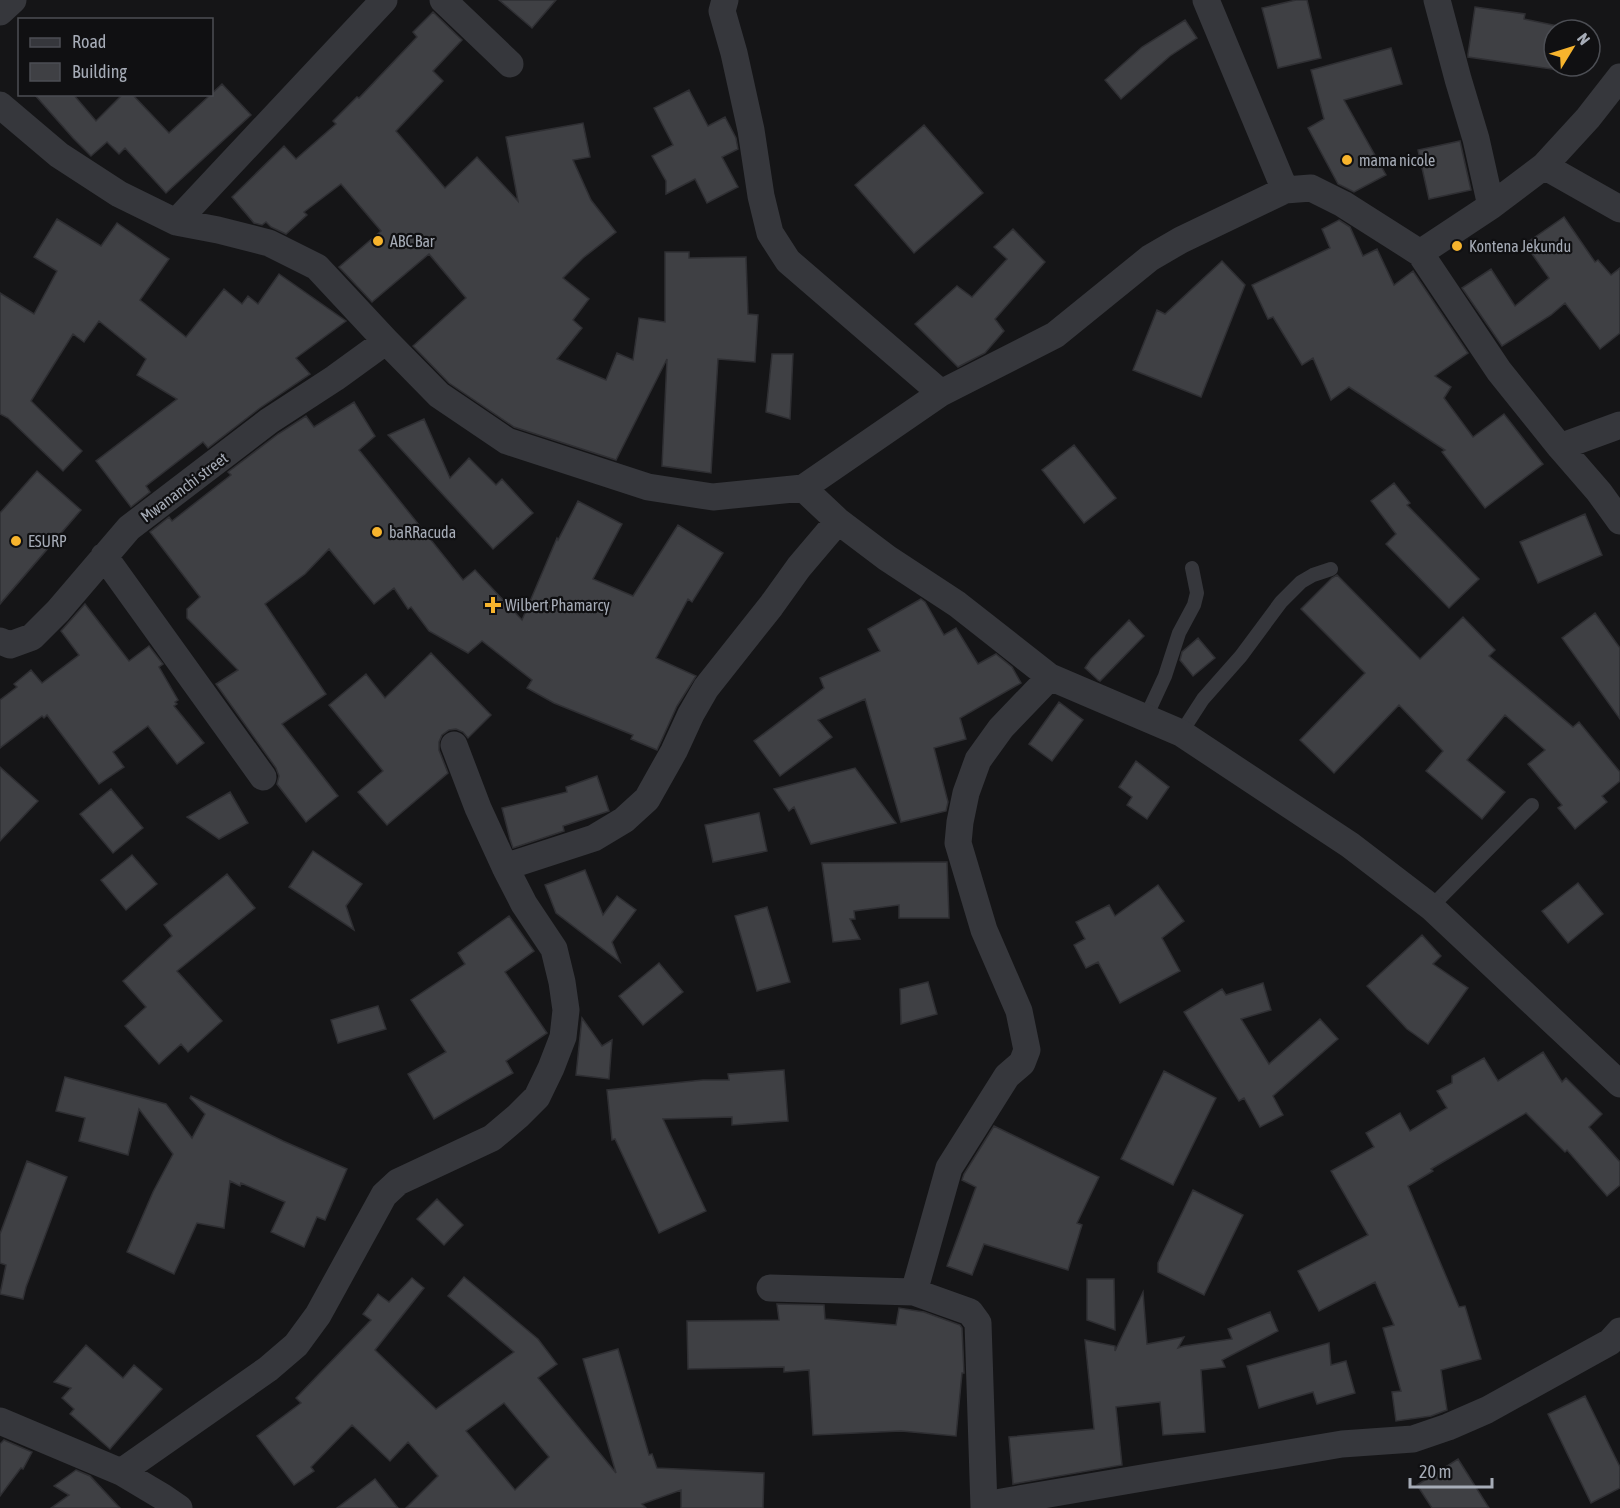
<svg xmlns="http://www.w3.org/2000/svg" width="1620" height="1508" viewBox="0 0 1620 1508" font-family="'Asap Condensed',sans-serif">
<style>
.building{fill:#3f4044;stroke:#2f2f33;stroke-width:1.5;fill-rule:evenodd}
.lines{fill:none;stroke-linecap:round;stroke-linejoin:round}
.lane{stroke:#36373c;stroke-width:14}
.street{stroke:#36373c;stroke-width:27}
.poi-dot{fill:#f7b42d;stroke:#101012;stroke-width:2}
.labels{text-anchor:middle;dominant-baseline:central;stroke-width:4.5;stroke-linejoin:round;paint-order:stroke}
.poi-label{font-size:16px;fill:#a6acb7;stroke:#101012;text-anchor:start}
.street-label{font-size:16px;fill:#a6acb7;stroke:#101012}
</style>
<rect width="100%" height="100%" fill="#151517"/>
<path class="building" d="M 499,0 L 556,0 L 532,28 Z
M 1296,0 L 1307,0 L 1321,58 L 1278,68 L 1262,8 Z
M 1475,7 L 1525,14 L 1524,19 L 1577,30 L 1554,30 L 1554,66 L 1582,66 L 1580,72 L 1573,70 L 1572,72 L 1468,57 L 1468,54 Z
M 433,12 L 462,40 L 433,71 L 443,81 L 396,131 L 445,188 L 477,157 L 518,201 L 506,137 L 583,123 L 590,157 L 573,160 L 591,200 L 616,232 L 583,258 L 563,278 L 589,299 L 573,320 L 582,328 L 557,359 L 606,380 L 617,353 L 633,360 L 639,318 L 665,322 L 665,252 L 689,252 L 689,258 L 746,257 L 748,314 L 758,315 L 755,362 L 718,359 L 711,473 L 662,466 L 667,359 L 616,460 L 514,427 L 449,383 L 413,346 L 466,298 L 429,254 L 372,302 L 339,267 L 381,231 L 341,184 L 304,212 L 307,215 L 286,234 L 271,227 L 266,222 L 262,225 L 254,223 L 232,197 L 284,146 L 296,159 L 336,124 L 333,121 L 357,97 L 359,98 L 417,37 L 413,32 Z
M 1185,20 L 1197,38 L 1170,56 L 1121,99 L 1105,80 L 1142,47 Z
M 1391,48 L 1402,84 L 1344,100 L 1386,175 L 1354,192 L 1338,184 L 1308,128 L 1324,119 L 1311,70 Z
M 222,84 L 251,115 L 166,193 L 125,148 L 119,154 L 107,142 L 91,156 L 73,138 L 34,94 L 73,94 L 96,121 L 123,94 L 132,94 L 169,133 Z
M 689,90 L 708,126 L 725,117 L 736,138 L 738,149 L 722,157 L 738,187 L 707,203 L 695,179 L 666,194 L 666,181 L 652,156 L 673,145 L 654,108 Z
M 924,125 L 983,193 L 914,253 L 855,185 Z
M 1460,141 L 1471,190 L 1429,199 L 1418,150 Z
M 1564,217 L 1595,262 L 1598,260 L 1611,275 L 1620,268 L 1620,333 L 1600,349 L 1565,303 L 1551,315 L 1502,346 L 1462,288 L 1491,269 L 1515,306 L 1549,278 L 1525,244 Z
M 57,219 L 101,246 L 117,223 L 169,259 L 140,300 L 186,337 L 224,289 L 242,304 L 248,296 L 258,304 L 279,274 L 346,321 L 296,358 L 310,374 L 260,408 L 208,448 L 203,442 L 146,486 L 150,492 L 131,507 L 96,461 L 177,399 L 137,375 L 146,359 L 99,321 L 84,342 L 73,334 L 31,401 L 82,451 L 63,471 L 8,418 L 0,414 L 0,293 L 34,314 L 57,271 L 34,257 Z
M 1339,220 L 1350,227 L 1363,256 L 1377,249 L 1394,285 L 1413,271 L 1468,353 L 1435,376 L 1451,387 L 1444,398 L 1473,437 L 1504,414 L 1543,464 L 1485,508 L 1442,452 L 1445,450 L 1349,387 L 1331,400 L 1313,358 L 1302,365 L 1273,317 L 1268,319 L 1252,285 L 1330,248 L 1322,229 Z
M 1013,229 L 1045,262 L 995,319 L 1004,331 L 985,353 L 958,367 L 915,324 L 957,286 L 972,297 L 1007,259 L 994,247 Z
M 1222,261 L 1245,285 L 1201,397 L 1133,370 L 1157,310 L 1165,314 Z
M 772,354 L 793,354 L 790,419 L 766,412 Z
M 354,402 L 375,436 L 359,450 L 463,580 L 475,570 L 522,620 L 557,538 L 558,540 L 578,501 L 622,524 L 593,579 L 633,596 L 678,525 L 723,553 L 692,602 L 688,599 L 656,658 L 696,676 L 677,706 L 657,750 L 631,739 L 633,735 L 554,703 L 527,688 L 532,680 L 482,641 L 468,653 L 429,631 L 411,607 L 408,609 L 394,588 L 374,604 L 329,549 L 305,574 L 265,604 L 326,694 L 282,724 L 338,796 L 306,822 L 277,784 L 279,776 L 276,768 L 216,684 L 238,670 L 187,618 L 187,609 L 200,597 L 150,532 L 169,517 L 172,521 L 231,475 L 228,472 L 278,434 L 306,416 L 314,427 Z
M 424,419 L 450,478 L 469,458 L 496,485 L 502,479 L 533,513 L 493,549 L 388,435 Z
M 1074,445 L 1116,498 L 1084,523 L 1042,470 Z
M 37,471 L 81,510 L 0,604 L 0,513 Z
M 1394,483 L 1410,503 L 1407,505 L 1479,579 L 1449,608 L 1386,544 L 1396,534 L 1371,501 Z
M 1585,514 L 1602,555 L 1538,583 L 1520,542 Z
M 1337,575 L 1420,659 L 1463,617 L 1495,650 L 1489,656 L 1573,727 L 1579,722 L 1620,772 L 1620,781 L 1602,796 L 1607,802 L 1575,829 L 1558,808 L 1562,805 L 1528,764 L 1545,750 L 1505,715 L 1467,760 L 1505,792 L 1482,819 L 1426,771 L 1443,751 L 1399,705 L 1334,773 L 1300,740 L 1365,673 L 1301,609 L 1332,578 Z
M 921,599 L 925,602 L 944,635 L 956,628 L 978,664 L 996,654 L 1012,667 L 1021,683 L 960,718 L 966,739 L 934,748 L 948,802 L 946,811 L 901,822 L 865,699 L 818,720 L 832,737 L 780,776 L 754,741 L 824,688 L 820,678 L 880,651 L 868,629 Z
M 85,604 L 129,661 L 149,646 L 163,664 L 159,667 L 178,700 L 175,702 L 177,704 L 174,706 L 204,743 L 177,764 L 148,726 L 113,752 L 124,767 L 99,784 L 47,715 L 44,718 L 42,716 L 0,748 L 0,700 L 17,687 L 14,684 L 31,670 L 42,683 L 79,655 L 61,631 Z
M 1595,613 L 1620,648 L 1620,719 L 1562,638 Z
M 1129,620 L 1144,636 L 1100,681 L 1098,680 L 1085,668 L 1091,659 Z
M 1198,638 L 1215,658 L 1193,676 L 1180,660 L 1182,652 Z
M 431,653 L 491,715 L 468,738 L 463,732 L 456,729 L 449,730 L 442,735 L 439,742 L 439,750 L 448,773 L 387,825 L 358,792 L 383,771 L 329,705 L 366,674 L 385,698 Z
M 1059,702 L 1083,720 L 1052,761 L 1029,744 Z
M 1136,761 L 1169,787 L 1147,819 L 1127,805 L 1132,797 L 1119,787 Z
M 0,767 L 38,801 L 0,841 Z
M 855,768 L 896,823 L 811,844 L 794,807 L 789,811 L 774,789 Z
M 597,776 L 609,811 L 563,826 L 564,831 L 513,848 L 510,839 L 502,808 L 567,792 L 566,787 Z
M 111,789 L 143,828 L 113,853 L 80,814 Z
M 230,792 L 248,823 L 219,839 L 187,817 Z
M 759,813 L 767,851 L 713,862 L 705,825 Z
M 313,851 L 362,884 L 346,906 L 354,930 L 289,887 Z
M 132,855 L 157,884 L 126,910 L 101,880 Z
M 947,862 L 949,918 L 899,918 L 899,905 L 854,911 L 855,919 L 850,919 L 860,939 L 833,942 L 822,863 Z
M 585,870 L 603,915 L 617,896 L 636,910 L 612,942 L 620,962 L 556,913 L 545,885 Z
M 227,874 L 255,908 L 177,971 L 222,1021 L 188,1052 L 181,1044 L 159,1064 L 125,1026 L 146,1007 L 123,981 L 172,936 L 164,925 Z
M 1578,883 L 1603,914 L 1568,943 L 1542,911 Z
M 1158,885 L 1184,921 L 1162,938 L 1180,971 L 1120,1003 L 1098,962 L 1086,968 L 1074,945 L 1085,939 L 1076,922 L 1109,905 L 1115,916 Z
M 767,907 L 790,982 L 757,991 L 735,916 Z
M 509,916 L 534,951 L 505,972 L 547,1033 L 506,1061 L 513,1073 L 434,1119 L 408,1074 L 446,1052 L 411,1000 L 465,964 L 458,953 Z
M 1422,935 L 1441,956 L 1433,964 L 1468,988 L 1428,1044 L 1407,1029 L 1367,986 Z
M 659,963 L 683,992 L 643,1025 L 619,996 Z
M 928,982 L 937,1014 L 901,1024 L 900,989 Z
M 1263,983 L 1271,1010 L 1241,1019 L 1269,1064 L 1320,1019 L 1338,1039 L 1273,1096 L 1283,1115 L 1260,1127 L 1244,1098 L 1239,1101 L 1184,1012 L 1222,989 L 1226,995 Z
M 378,1006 L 386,1029 L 338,1043 L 331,1020 Z
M 582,1018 L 602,1046 L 612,1040 L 609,1079 L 576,1075 Z
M 1543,1052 L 1562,1082 L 1566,1078 L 1602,1114 L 1589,1127 L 1620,1162 L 1620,1185 L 1607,1196 L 1567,1150 L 1565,1152 L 1526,1113 L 1431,1169 L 1433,1171 L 1408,1186 L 1459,1307 L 1465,1306 L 1481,1359 L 1441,1370 L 1447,1410 L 1431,1416 L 1396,1421 L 1392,1392 L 1401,1391 L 1383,1328 L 1394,1325 L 1375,1282 L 1319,1311 L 1298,1271 L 1368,1235 L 1331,1171 L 1374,1147 L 1366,1133 L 1400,1113 L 1410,1131 L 1447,1108 L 1437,1091 L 1452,1083 L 1452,1076 L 1484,1058 L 1498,1081 Z
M 784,1070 L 788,1121 L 732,1125 L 732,1117 L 663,1119 L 706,1211 L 659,1233 L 615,1139 L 612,1140 L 607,1090 L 703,1080 L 729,1080 L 728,1074 Z
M 1164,1071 L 1216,1098 L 1173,1185 L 1121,1159 Z
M 65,1077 L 166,1104 L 192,1138 L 205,1114 L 190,1098 L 191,1096 L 283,1141 L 347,1169 L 325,1220 L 317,1217 L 304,1247 L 271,1232 L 285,1202 L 241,1183 L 240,1186 L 230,1181 L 224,1228 L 197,1223 L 174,1274 L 127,1252 L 153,1192 L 173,1154 L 139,1109 L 128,1155 L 79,1141 L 85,1118 L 56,1111 Z
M 994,1126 L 1099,1177 L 1077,1223 L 1082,1225 L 1068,1270 L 984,1244 L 972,1275 L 947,1266 L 976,1187 L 962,1180 L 964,1174 Z
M 27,1161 L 67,1177 L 26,1287 L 23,1299 L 0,1294 L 6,1265 L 0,1263 L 0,1234 Z
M 1193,1190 L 1243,1215 L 1204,1295 L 1158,1272 L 1158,1263 Z
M 437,1199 L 463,1225 L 444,1245 L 417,1219 Z
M 464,1277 L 538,1339 L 557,1364 L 538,1378 L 616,1473 L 583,1359 L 618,1349 L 649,1455 L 652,1454 L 657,1468 L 764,1473 L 763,1508 L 681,1508 L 681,1490 L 642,1504 L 646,1508 L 406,1508 L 438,1476 L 408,1442 L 390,1461 L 352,1425 L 311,1467 L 314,1471 L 294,1485 L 257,1436 L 301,1403 L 296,1398 L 371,1320 L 363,1314 L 378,1294 L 389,1302 L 412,1278 L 424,1288 L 375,1350 L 436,1409 L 514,1352 L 448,1296 ZM 504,1403 L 549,1457 L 515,1490 L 466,1431 Z
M 1087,1279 L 1114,1279 L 1115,1330 L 1087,1320 Z
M 1143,1292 L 1147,1344 L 1184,1337 L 1178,1348 L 1184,1346 L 1232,1339 L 1228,1329 L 1270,1312 L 1278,1331 L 1222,1360 L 1225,1367 L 1201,1370 L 1205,1432 L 1163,1435 L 1160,1402 L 1116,1407 L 1122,1465 L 1013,1484 L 1009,1437 L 1094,1429 L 1085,1340 L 1115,1346 L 1115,1351 Z
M 777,1304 L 824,1305 L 825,1319 L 896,1325 L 899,1308 L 924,1312 L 960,1325 L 962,1328 L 964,1373 L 962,1373 L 956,1436 L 901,1431 L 813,1435 L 809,1370 L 784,1372 L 784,1367 L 688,1369 L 687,1321 L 779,1320 Z
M 1329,1343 L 1331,1365 L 1346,1361 L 1355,1393 L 1317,1404 L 1313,1392 L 1259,1408 L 1247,1366 Z
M 86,1345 L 123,1378 L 134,1365 L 162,1389 L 110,1449 L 70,1414 L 74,1409 L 62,1398 L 71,1388 L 54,1382 Z
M 1585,1396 L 1620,1467 L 1620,1488 L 1591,1503 L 1548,1414 Z
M 4,1440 L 32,1452 L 23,1469 L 21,1468 L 0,1496 L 0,1444 Z
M 1458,1459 L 1489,1508 L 1432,1508 L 1417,1485 Z
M 76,1470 L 90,1476 L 120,1508 L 51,1508 L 69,1495 L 54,1486 Z
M 375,1479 L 398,1508 L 337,1508 Z"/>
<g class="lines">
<path class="lane" d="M 1145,719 L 1165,676 L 1179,633 L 1194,605 L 1197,593 L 1192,568
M 1181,733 L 1203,699 L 1241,656 L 1281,602 L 1301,582 L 1313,575 L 1331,569
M 1431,907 L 1532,805"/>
<path class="street" d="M 443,0 L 510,64
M 725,0 L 722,11 L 734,53 L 751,130 L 761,196 L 770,233 L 788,261 L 941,393
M 1206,0 L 1285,190
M 1437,0 L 1458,79 L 1476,139 L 1491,206
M 0,12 L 13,0
M 0,105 L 59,155 L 119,194 L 176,222 L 218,230 L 269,243 L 317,267 L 386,341 L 439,395 L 507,441 L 648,487 L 713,497 L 803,488 L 941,393 L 1055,335 L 1150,258 L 1181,240 L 1285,190 L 1311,188 L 1343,204 L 1420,253 L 1499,371 L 1560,447 L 1599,492 L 1620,521
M 1544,166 L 1620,209
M 176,222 L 384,0
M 1420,253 L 1491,206 L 1544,166 L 1588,118 L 1620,77
M 1560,447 L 1620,425
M 803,488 L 838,521 L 887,558 L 957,604 L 1050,677 L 1181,733 L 1350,845 L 1431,907 L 1620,1084
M 104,556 L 263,777
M 0,641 L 10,645 L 32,637 L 58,611 L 129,528 L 269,421 L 335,378 L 386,341
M 505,867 L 594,838 L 624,820 L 647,799 L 674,751 L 691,714 L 706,688 L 771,606 L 799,567 L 838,521
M 770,1288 L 914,1292 L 970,1312 L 978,1323 L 984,1508
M 914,1292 L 949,1168 L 1007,1076 L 1022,1063 L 1027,1050 L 1019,1011 L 984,930 L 958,843 L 960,822 L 966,793 L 978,760 L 1001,728 L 1050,677
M 0,1421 L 121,1472 L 163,1497 L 179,1508
M 121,1472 L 268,1369 L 296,1345 L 318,1315 L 384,1195 L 398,1182 L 492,1138 L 518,1116 L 537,1097 L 551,1068 L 563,1037 L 566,1010 L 562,982 L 554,949 L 524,904 L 505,867 L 478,808 L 454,745
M 984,1505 L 1342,1444 L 1413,1439 L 1448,1427 L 1487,1410 L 1610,1342 L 1620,1331"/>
</g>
<g class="poi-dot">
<circle cx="1347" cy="160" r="6"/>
<circle cx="378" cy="241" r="6"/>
<circle cx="1457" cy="246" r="6"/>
<circle cx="377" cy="532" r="6"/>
<circle cx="16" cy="541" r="6"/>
<path d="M490 596h6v6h6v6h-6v6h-6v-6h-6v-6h6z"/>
</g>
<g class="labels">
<g class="poi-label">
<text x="1359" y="160">mama nicole</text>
<text x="390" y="241">ABC Bar</text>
<text x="1469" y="246">Kontena Jekundu</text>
<text x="389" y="532">baRRacuda</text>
<text x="28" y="541">ESURP</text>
<text x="505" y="605">Wilbert Phamarcy</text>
</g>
<g class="street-label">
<text transform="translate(184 487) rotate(-37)">Mwananchi street</text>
</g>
</g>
<rect x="18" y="18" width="195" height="78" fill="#101012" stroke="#4c4e54" stroke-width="1.5"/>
<rect x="30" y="38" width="30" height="9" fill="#36373c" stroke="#4c4e54" stroke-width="1.5"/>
<text x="72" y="48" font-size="18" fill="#a6acb7">Road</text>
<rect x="30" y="63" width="30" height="18" fill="#3f4044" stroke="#4c4e54" stroke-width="1.5"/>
<text x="72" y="78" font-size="18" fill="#a6acb7">Building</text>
<g transform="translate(1572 48) rotate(52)"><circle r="28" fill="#101012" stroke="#4c4e54" stroke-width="1.5"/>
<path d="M0-4.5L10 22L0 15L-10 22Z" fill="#f7b42d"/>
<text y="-9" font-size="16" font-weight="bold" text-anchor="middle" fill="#a6acb7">N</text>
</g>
<path d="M1410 1478v9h82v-9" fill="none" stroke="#a6acb7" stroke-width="3"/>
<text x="1419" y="1478" font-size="18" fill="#a6acb7" stroke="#101012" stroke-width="4.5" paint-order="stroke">20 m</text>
</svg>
